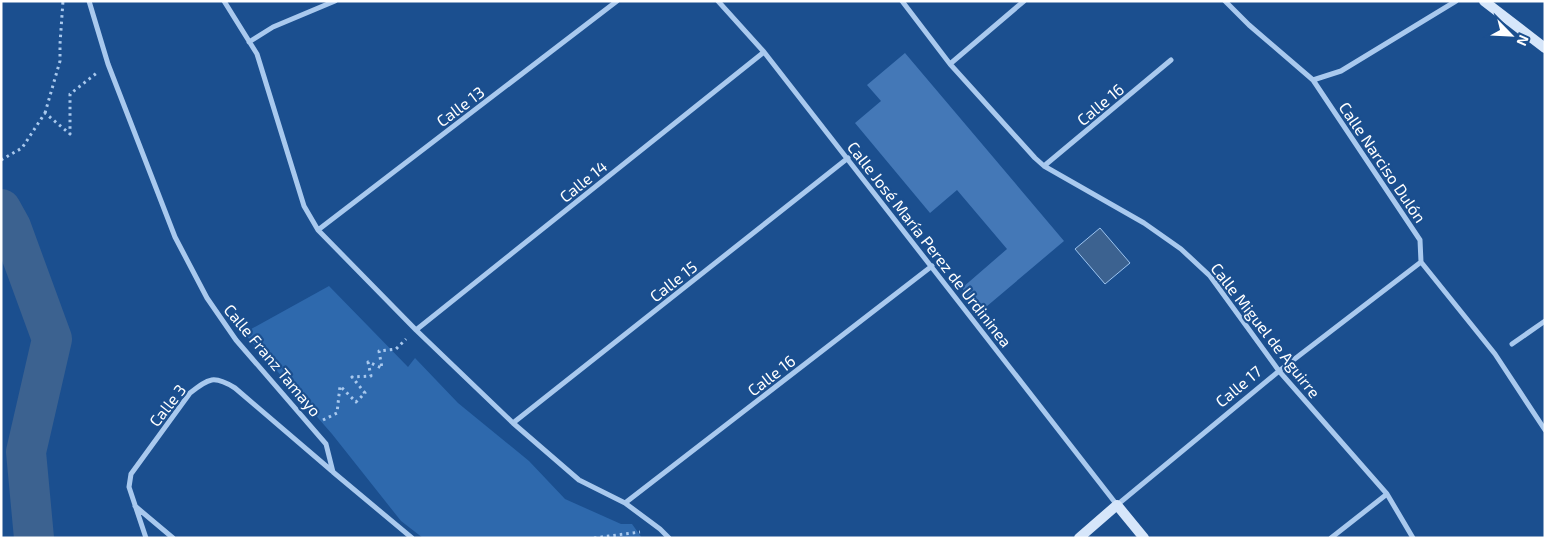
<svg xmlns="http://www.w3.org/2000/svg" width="1546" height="539" viewBox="0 0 1546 539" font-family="'Exo 2',sans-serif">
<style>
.green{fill:#2e69ad}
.water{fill:#3c6290;stroke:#9cc4f0}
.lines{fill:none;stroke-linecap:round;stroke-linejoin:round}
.river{stroke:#3c6290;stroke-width:40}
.building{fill:#4478b7}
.path{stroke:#a9c9ee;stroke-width:3;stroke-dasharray:2.5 4;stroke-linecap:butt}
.street{stroke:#a9c9ee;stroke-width:5}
.secondary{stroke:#d6e6fa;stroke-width:10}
.labels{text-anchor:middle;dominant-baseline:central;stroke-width:4.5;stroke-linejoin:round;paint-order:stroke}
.street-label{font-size:16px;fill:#fff;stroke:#1b4f8f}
</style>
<rect width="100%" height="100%" fill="#1b4f8f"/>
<path class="green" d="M 329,286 L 408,367 L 415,358 L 458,403 L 529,461 L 565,499 L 621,524 L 632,524 L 642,538 L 423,538 L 401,521 L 332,434 L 244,333 Z"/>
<path class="water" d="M 1100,228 L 1130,263 L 1105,284 L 1075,249 Z"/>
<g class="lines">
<path class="river" d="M 1,209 L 11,227 L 52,339 L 26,452 L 34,538"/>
</g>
<path class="building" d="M 905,53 L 1064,241 L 980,312 L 962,288 L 1007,249 L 957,190 L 930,213 L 855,123 L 881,101 L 867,85 Z"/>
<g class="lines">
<path class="path" d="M 45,113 L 60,61 L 60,44 L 63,1
M 1,160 L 22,148 L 45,113 L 70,134 L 70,94 L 98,72
M 323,420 L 337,413 L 340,386 L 356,402 L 365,393 L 352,377 L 371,376 L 368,362 L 382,368 L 379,351 L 396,349 L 406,339
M 594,538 L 640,532"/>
<path class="street" d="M 89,1 L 108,64 L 175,237 L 207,298 L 236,340 L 326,444 L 333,472 L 412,538
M 224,1 L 257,54 L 304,206 L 318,230 L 416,330 L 513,423 L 579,480 L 625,503 L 660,529 L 669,538
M 718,1 L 764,52 L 1117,505 L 1279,371 L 1421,262
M 902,1 L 950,64 L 1035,158 L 1044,166 L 1144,223 L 1181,249 L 1210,276 L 1279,371 L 1387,494 L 1413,538
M 1225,1 L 1249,25 L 1313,80 L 1420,240 L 1421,262 L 1495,354 L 1545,430
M 249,42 L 273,27 L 335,1
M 950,64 L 1024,1
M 1313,80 L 1341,71 L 1456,1
M 1044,166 L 1171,60
M 318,230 L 617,1
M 416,330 L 764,52
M 1512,344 L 1545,321
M 513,423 L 848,158
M 625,503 L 932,266
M 135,506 L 173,538
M 146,538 L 129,487 L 131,474 L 190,393 C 209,378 214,375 235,388 L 332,471
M 1331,538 L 1387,494"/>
<path class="secondary" d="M 1484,1 L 1545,48
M 1079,538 L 1117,505 L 1144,538"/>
</g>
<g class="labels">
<g class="street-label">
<text transform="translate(1100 104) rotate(-40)">Calle 16</text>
<text transform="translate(460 106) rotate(-37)">Calle 13</text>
<text transform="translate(1383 162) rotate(56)">Calle Narciso Dulón</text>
<text transform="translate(583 181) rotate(-39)">Calle 14</text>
<text transform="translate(930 244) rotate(52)">Calle José María Perez de Urdininea</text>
<text transform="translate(673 281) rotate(-38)">Calle 15</text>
<text transform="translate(1266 330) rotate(52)">Calle Miguel de Aguirre</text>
<text transform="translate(273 360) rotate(50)">Calle Franz Tamayo</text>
<text transform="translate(771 375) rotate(-38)">Calle 16</text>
<text transform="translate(1238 386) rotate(-40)">Calle 17</text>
<text transform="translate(167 405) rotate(-52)">Calle 3</text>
</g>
</g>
<rect width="1546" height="539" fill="none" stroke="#ffffff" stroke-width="5"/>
<g transform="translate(1511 35) rotate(114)" stroke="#1b4f8f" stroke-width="4" paint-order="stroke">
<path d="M0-4L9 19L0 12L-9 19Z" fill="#ffffff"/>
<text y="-8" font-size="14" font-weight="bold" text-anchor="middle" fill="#ffffff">N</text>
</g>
</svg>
